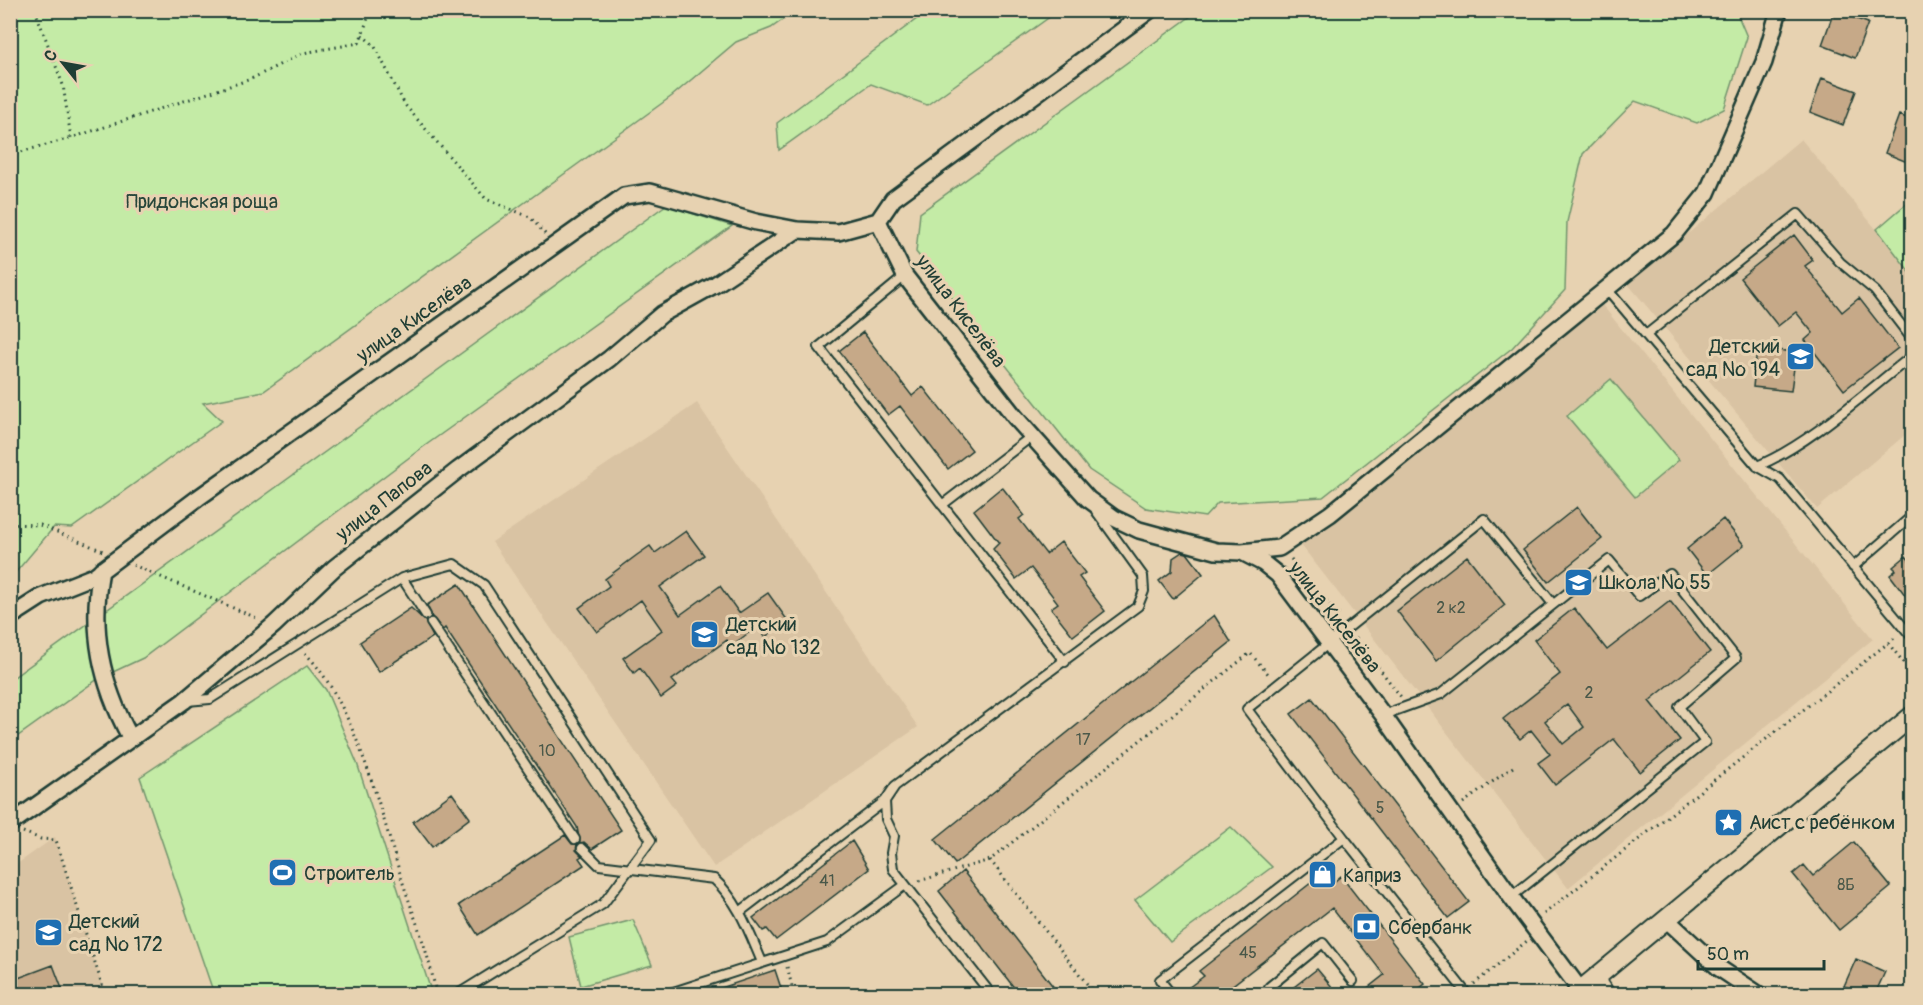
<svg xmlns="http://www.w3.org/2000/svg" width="1923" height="1005" viewBox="0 0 1923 1005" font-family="Pangolin,sans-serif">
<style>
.built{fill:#d9c3a3}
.green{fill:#c4eba6;stroke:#72946d;stroke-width:1.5}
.building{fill:#c6a988;stroke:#1f3d34;stroke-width:1.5;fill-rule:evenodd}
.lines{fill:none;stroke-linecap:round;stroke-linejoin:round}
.service-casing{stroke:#1f3d34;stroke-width:12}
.minor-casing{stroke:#1f3d34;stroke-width:20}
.tertiary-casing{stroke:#1f3d34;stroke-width:22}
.path{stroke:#1f3d34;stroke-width:3;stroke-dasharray:1.5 4.5;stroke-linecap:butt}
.service{stroke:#e7d2b1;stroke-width:8}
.minor{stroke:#e7d2b1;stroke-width:15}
.tertiary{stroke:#e7d2b1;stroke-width:18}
.labels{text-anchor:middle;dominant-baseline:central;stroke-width:6;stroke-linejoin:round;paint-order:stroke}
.number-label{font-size:16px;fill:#495849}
.park-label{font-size:20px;fill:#27463a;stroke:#e7d2b1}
.street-label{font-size:20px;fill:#1f3d34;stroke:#e7d2b1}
.poi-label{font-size:20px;fill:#1f3d34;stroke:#e7d2b1;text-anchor:start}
</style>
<rect width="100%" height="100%" fill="#e7d2b1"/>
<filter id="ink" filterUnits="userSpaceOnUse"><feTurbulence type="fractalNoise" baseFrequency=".0167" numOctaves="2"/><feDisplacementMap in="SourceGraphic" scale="12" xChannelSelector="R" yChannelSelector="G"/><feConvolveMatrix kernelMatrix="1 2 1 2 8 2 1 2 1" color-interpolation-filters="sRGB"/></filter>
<g filter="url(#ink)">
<path class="built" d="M 1801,139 L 1912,272 L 1912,429 L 1817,509 L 1628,284 Z
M 1599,301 L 1873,639 L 1568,888 L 1301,545 Z
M 697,403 L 918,727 L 714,867 L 492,542 Z
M 55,837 L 105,994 L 11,994 L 10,869 Z"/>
<path class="green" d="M 11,10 L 795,10 L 795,11 L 771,28 L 736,42 L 672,96 L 264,391 L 203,403 L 222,421 L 72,528 L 54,527 L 11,578 Z
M 929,10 L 1058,11 L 927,105 L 871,84 L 779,150 L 777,123 Z
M 1198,11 L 1736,11 L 1747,37 L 1724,109 L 1697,123 L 1635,101 L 1583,154 L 1567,222 L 1565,290 L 1512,348 L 1323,497 L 1218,503 L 1205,517 L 1146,508 L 1089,470 L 916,252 L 920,213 Z
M 1912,199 L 1912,275 L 1877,229 Z
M 666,205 L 732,226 L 419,450 L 143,658 L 98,679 L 11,741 L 10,680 Z
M 1611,379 L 1679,460 L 1635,497 L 1567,416 Z
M 307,666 L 326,690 L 357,763 L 432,994 L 214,994 L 140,777 Z
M 1231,827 L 1272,867 L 1170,942 L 1135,900 Z
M 633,920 L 652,965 L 581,986 L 569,937 Z"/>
<path class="building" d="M 1834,11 L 1868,23 L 1855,58 L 1822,45 Z
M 1822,78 L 1856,91 L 1843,125 L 1810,112 Z
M 1899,115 L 1912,120 L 1912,164 L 1885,153 Z
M 1794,235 L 1813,260 L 1805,266 L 1842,312 L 1859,298 L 1898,348 L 1844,390 L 1805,340 L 1813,333 L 1796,312 L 1778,326 L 1740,278 Z
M 863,332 L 912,396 L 923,387 L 972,450 L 948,469 L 900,406 L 888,415 L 839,351 Z
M 1757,348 L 1796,352 L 1791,391 L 1753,387 Z
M 1002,487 L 1024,515 L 1019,519 L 1046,554 L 1061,542 L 1085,573 L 1079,577 L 1105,611 L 1073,636 L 1051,608 L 1058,603 L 1031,568 L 1016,579 L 993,549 L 999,543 L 974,510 Z
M 1577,507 L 1602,539 L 1548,582 L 1523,550 Z
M 1723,519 L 1744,545 L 1707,575 L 1687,549 Z
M 686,531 L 704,555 L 660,587 L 680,615 L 720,586 L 739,613 L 768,593 L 788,621 L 765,637 L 758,626 L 731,646 L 727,640 L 672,680 L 677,686 L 661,698 L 640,668 L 634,673 L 623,658 L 662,630 L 641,600 L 597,632 L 579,608 L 609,586 L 605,579 L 637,555 L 650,546 L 655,553 Z
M 1182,552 L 1187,553 L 1203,574 L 1173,599 L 1159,581 L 1172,571 L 1173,558 Z
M 1467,556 L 1505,605 L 1436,661 L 1397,611 Z
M 1906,556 L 1912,564 L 1912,604 L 1890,575 L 1896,570 L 1893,567 Z
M 459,584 L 621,830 L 592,849 L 584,842 L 580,843 L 577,827 L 445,628 L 443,630 L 432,617 L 427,605 Z
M 1670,601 L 1710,652 L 1649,701 L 1680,740 L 1640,772 L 1614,739 L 1555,785 L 1538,763 L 1550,754 L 1531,730 L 1520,739 L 1503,719 L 1560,674 L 1534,640 L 1574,608 L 1607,650 ZM 1567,704 L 1584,727 L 1563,744 L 1545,721 Z
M 411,608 L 425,621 L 433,637 L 379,672 L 360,642 Z
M 1214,615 L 1231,642 L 955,864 L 935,839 Z
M 1312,698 L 1469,902 L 1448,918 L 1291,714 Z
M 452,793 L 470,818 L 432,847 L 413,822 Z
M 565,835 L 572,844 L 577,844 L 576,850 L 582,856 L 579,858 L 584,865 L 478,935 L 459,905 Z
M 852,841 L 869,869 L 776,940 L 767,929 L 763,931 L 753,918 Z
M 1854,842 L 1891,887 L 1839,930 L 1793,874 L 1804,865 L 1813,876 Z
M 963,871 L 1059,994 L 1019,994 L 939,891 Z
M 1326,871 L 1335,881 L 1341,876 L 1425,984 L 1412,994 L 1360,994 L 1384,975 L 1332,908 L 1221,994 L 1180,994 L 1204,976 L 1199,971 Z
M 1856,959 L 1885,972 L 1875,994 L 1864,994 L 1844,986 Z
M 53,965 L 64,994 L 10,994 L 10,981 Z
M 1317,969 L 1338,994 L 1285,994 Z
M 775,970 L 783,994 L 709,994 L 709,992 Z"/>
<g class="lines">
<defs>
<path id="service" d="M 905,276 L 819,347 L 1065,662
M 1607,289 L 1757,466 L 1780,479 L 1912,637
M 1646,335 L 1798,214 L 1840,262 L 1875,291 L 1912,339
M 1757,466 C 1808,446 1868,390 1912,356
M 942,505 L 1032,436
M 1853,567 L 1912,516
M 402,578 L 426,615
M 431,623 L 575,839
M 187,701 L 210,699 L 402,578 L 454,564 L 484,585 L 651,840 L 603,904 L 458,994
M 1383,715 L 1441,694 L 1609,560 L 1639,596 L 1670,574 L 1736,658 L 1679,707 L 1705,742 L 1511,897
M 1344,838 L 1467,994
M 582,848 L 599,865 L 714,879 C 739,902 749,932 762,962
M 741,911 L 885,801
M 667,994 L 827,942 L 905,885
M 991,994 L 893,869 L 891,853 L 894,836 L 886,819 L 885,801 L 895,786 L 1138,606 L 1144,591 L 1143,576 L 1096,511
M 1171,994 L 1160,980 L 1344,838 L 1247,709 L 1484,519 L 1553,604
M 1275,994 L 1269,987 L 1323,943 L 1353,981"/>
<path id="minor" d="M 878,221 L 905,276 L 1015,417 L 1088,499 L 1114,518 L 1139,530 L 1216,551 L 1242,552 L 1263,563 L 1278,575 L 1383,715 L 1511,897 L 1581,991
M 1242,552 L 1279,548 L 1330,514 L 1674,234 L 1707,193 L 1764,62 L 1779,10
M 101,570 C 90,631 101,683 130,737
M 10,617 L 41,597 L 94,576 L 198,498 L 624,196 L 650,192 L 756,222 L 797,230 L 838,232 L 878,221 L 893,199 L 1150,10
M 10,824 L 184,701 L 274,625 L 334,568 L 458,470 L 609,359 L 662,314 L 716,284 L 797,230
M 1667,920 L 1719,968 L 1758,994
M 1596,979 L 1606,994"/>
<path id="tertiary" d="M 1576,994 L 1912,716"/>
</defs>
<use href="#service" class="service-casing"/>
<use href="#minor" class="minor-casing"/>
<use href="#tertiary" class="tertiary-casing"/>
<path class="path" d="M 35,10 L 63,85 L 71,138 L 251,79 L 303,53 L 359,43 L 368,18 L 367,10
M 362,35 L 374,45 L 405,105 L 486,199 L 530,217 L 546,235
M 10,155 L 71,138
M 10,524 L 40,525 L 103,551
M 1291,559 L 1341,618
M 133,565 L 259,619
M 1356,638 L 1401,697
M 1888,643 L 1912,673
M 305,653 C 355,703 381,813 402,880 C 414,917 430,956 436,994
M 1463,803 L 1513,767
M 23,832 L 41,839 L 56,840 L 105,994
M 990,860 L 1095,994
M 919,881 L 990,860 L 1250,653 L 1270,676
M 1544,914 L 1897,636
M 787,967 L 794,994
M 1474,984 L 1527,941
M 1232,994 L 1260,989"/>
<use href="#service" class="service"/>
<use href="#minor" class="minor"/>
<use href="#tertiary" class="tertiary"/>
</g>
</g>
<defs>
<symbol id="school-square" viewBox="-11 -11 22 22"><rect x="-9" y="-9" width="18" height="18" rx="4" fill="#1f6fb2" stroke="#e7d2b1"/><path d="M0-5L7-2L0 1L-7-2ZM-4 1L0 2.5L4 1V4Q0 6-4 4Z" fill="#fff"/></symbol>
<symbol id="sight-square" viewBox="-11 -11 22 22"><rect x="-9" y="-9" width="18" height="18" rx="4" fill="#1f6fb2" stroke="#e7d2b1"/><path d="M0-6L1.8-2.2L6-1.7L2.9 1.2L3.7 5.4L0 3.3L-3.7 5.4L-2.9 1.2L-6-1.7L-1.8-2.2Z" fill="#fff"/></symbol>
<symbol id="stadium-square" viewBox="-11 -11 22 22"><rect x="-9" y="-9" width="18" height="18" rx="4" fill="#1f6fb2" stroke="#e7d2b1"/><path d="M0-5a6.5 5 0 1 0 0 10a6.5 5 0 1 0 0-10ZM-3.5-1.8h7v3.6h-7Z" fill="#fff"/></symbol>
<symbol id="shop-square" viewBox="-11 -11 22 22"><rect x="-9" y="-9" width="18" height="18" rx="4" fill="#1f6fb2" stroke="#e7d2b1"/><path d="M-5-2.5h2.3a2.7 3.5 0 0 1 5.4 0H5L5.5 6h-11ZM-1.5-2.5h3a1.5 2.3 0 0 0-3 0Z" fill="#fff"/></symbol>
<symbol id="bank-square" viewBox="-11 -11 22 22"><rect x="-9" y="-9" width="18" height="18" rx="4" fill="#1f6fb2" stroke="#e7d2b1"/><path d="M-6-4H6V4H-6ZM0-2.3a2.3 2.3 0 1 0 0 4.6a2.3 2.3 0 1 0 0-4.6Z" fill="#fff"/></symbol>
</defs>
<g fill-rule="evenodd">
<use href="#school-square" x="1784" y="340" width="33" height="33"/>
<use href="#school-square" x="1562" y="566" width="33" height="33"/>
<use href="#school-square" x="688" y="618" width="33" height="33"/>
<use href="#sight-square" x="1712" y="806" width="33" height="33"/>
<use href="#stadium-square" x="266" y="856" width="33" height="33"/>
<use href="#shop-square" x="1306" y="858" width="33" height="33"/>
<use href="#bank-square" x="1350" y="910" width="33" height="33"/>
<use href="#school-square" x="32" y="916" width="33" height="33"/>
</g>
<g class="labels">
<g class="number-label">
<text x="1451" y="608">2 к2</text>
<text x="1589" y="693">2</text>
<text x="1083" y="740">17</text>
<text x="547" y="751">10</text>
<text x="1380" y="808">5</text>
<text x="827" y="881">41</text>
<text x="1846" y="885">8Б</text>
<text x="1248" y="953">45</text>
</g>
<g class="park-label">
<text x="202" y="201">Придонская роща</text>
</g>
<g class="street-label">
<text transform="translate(961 311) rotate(53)">улица Киселёва</text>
<text transform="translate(414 319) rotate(-35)">улица Киселёва</text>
<text transform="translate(384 501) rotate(-38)">улица Папова</text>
<text transform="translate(1335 617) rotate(52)">улица Киселёва</text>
</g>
<g class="poi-label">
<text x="1780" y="346" text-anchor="end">Детский<tspan x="1780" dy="23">сад № 194</tspan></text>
<text x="1599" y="582">Школа № 55</text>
<text x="726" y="624">Детский<tspan x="726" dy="23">сад № 132</tspan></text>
<text x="1749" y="822">Аист с ребёнком</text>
<text x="304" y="873">Строитель</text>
<text x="1343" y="875">Каприз</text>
<text x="69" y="921">Детский<tspan x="69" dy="23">сад № 172</tspan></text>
<text x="1388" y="927">Сбербанк</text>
</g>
</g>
<rect width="1923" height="1005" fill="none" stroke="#e7d2b1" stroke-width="36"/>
<rect x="18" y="18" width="1887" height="969" fill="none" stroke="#1f3d34" stroke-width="2" filter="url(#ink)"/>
<g transform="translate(63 63) rotate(301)" stroke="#e7d2b1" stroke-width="4.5" paint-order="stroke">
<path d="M0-4.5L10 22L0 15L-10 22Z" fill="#1f3d34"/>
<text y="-9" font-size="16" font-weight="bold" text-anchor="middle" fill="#1f3d34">С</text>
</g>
<path d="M1698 960v9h126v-9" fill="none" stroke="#1f3d34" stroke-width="3"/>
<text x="1707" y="960" font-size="18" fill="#1f3d34" stroke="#e7d2b1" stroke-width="4.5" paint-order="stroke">50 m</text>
</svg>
